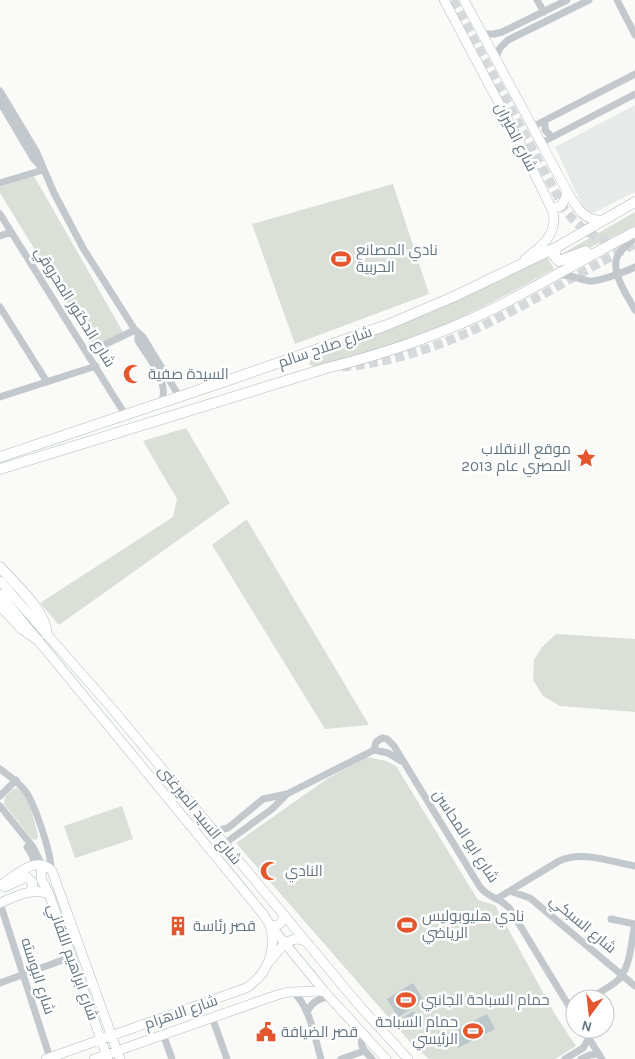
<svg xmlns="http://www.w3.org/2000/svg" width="635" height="1059" viewBox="0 0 635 1059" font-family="Karla,Cairo,sans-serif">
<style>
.built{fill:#e8e9e9}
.green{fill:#dadfd7}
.water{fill:#bbc7cb}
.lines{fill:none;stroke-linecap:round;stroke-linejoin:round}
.major-tunnel{stroke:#d5d9db;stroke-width:9;stroke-dasharray:9 4.5;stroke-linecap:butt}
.major-casing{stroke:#b5babe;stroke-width:10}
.highway-casing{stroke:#b4b9bd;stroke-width:11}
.minor{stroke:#c3c8cc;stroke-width:7}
.major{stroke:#fff;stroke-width:9}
.highway{stroke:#fff;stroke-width:10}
.labels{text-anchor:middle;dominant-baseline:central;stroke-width:5;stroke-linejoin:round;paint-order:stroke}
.street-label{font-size:15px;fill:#657683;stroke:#fff}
.poi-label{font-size:15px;fill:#657683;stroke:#fff;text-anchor:start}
</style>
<rect width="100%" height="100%" fill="#fafaf8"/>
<path class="built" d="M 635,105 L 635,192 L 587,216 L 555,147 Z"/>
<path class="green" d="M 34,176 L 123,332 L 94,346 L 0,193 L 0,187 Z
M 393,184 L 429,294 L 295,344 L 252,224 Z
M 635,212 L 635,226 L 564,260 L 560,255 Z
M 547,257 L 554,269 C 500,299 446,327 389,347 C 365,356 340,361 315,368 L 309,364 L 312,358 C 393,329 471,297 547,257 Z
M 186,428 L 230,503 L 59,625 L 40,603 L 173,517 L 177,499 L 143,441 Z
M 247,519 L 247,520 L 369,725 L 325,729 L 212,545 Z
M 556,634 L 635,639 L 635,712 L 560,706 L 543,696 L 533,680 L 534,660 L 542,647 Z
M 366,757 L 386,761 L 396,766 L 478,900 L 495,905 L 556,1016 L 576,1046 L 555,1059 L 429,1059 L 410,1042 L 236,843 L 327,779 Z
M 17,788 C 29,793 35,824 38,835 L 37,840 L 32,839 L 4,804 L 5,797 L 13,789 Z
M 122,806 L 133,839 L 75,858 L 64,826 Z"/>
<path class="water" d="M 413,983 L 424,1001 L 398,1017 L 387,999 Z
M 414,1011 L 418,1018 L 405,1026 L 400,1019 Z
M 487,1014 L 495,1029 L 458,1048 L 450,1033 Z"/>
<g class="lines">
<path class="major-tunnel" d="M 453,0 L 565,210 C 579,228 595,239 617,244
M 342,367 C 451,358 541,292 635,244"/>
<defs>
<path id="major" d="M 444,0 L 517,137 L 553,212 C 558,234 541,247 525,259
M 464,0 L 567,191 C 576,206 583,222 604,220
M 551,208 L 561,206 L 565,199 L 567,191
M 0,581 L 109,705 L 358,1004 L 408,1059
M 0,594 L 263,914 L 270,925 L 324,991 L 386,1059
M 42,865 L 41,878 L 49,894 L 108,1059
M 0,886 C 14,876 37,854 52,871 L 120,1059
M 5,887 L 27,877 L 33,883 L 31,891
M 0,903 C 15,897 33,887 49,894
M 270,961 C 280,949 288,934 305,941
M 46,1059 L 246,988 C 268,974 277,950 270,925 C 278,927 284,923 283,914
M 94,1059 L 277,995 L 289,992 L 324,991"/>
<path id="highway" d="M 557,247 L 554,256 L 559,261 L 586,251
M 0,457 L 229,380 L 387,325 L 453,297 L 557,247 L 635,202
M 0,469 L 327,368 C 385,354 441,334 495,308 C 542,284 588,256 635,232
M 0,567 C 15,584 47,612 47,635
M 0,605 L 22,629 L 38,640"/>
</defs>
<use href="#major" class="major-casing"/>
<use href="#highway" class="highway-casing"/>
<path class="minor" d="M 537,0 L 544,12
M 617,0 L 635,35
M 482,34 L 494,34 L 502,32 L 567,0
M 495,59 L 500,48 L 508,40 L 589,0
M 0,91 L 36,151 L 54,193 L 83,248 L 135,330 L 143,337 L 179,396
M 0,102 L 33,158 L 41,167
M 545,121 L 545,130 L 552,137
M 532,127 L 635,74
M 541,143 L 635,94
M 0,183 L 43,170
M 0,214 L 126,416
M 0,236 L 11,232
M 635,238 C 630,243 624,247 620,252 C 607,268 627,295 635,310
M 559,275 C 573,274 579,280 590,281 C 598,282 627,271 635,267
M 0,307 L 47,382
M 138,333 L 138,341 C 148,357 171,384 161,403
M 87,353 L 135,330
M 0,397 L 96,366
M 374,750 L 376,742 L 382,738 L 387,739 L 394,746 L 480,887 C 488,898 501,898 510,909 L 575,1016
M 374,750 L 388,753 L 401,761
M 0,769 C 9,776 19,782 26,792 C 35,805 52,855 51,870
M 0,796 L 16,780
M 0,806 L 33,847 L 42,865
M 212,828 L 219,830 L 228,828 L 263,799 L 287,794 L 374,750
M 224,844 L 272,809 L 286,795
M 27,847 L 32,855 L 35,865
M 510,891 L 530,898 L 635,986
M 498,898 L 559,861 C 583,850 611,862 635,866
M 0,903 L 50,1058
M 0,983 L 71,957
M 293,992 C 310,1006 315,1039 321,1059
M 588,999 C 598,993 609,988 618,980 C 631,967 631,941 635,924 L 611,919
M 307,1012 C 311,1003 318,998 329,997
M 212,1017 L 227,1059
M 583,1029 L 602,1059
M 163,1034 L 172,1059
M 363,1035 C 358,1046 365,1051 372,1059
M 341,1059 L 364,1051
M 565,1059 L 583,1048 L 589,1038
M 581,1059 L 590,1055 L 598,1054"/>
<use href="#major" class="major"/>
<use href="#highway" class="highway"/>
</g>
<defs>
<symbol id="stadium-bare" viewBox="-9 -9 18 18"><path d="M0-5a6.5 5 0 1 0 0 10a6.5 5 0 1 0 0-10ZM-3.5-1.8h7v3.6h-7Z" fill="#e4572e" stroke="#fff" stroke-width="2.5" paint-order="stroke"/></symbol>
<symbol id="mosque-bare" viewBox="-9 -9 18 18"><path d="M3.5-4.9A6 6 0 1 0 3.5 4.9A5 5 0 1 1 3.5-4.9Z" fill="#e4572e" stroke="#fff" stroke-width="2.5" paint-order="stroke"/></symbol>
<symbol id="sight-bare" viewBox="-9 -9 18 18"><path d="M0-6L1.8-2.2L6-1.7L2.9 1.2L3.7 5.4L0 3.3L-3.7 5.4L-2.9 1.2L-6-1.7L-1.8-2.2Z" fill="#e4572e" stroke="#fff" stroke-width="2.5" paint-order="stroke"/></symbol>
<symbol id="building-bare" viewBox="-9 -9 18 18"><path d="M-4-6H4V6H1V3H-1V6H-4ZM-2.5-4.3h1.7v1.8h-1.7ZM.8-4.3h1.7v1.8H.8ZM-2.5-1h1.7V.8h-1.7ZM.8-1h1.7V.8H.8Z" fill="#e4572e" stroke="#fff" stroke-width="2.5" paint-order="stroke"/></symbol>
<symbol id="civic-bare" viewBox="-9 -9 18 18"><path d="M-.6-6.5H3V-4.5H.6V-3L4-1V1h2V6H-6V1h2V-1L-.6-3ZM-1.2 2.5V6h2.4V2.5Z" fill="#e4572e" stroke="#fff" stroke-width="2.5" paint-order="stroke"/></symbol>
</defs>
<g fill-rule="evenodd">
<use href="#stadium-bare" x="327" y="245" width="28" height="28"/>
<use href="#mosque-bare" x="119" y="360" width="28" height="28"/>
<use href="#sight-bare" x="572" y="444" width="28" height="28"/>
<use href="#mosque-bare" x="256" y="857" width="28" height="28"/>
<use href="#stadium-bare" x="393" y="911" width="28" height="28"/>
<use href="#building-bare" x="164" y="912" width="28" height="28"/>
<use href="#stadium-bare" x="392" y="986" width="28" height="28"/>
<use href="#stadium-bare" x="459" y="1017" width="28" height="28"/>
<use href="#civic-bare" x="252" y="1018" width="28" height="28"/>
</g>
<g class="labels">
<g class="street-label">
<text transform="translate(516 137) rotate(63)">شارع الطيران</text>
<text transform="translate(75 307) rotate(58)">شارع الدكتور المحروقي</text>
<text transform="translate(325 347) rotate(-19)">شارع صلاح سالم</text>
<text transform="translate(200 815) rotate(51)">شارع السيد الميرغنى</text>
<text transform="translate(466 836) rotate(57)">شارع ابو المحاسن</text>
<text transform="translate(583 924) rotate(40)">شارع السبكي</text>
<text transform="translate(73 962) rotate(70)">شارع ابراهيم اللقاني</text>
<text transform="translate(38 976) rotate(72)">شارع البوسته</text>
<text transform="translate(181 1012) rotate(-19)">شارع الاهرام</text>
</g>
<g class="poi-label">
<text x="356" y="250">نادي المصانع<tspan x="356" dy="17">الحربية</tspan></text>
<text x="148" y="374">السيدة صفية</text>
<text x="571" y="449" text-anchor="end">موقع الانقلاب<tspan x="571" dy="17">المصري عام 2013</tspan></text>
<text x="285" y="871">النادي</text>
<text x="422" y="916">نادي هليوبوليس<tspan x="422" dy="17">الرياضي</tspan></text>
<text x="193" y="926">قصر رئاسة</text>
<text x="421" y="1000">حمام السباحة الجانبي</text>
<text x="458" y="1022" text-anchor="end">حمام السباحة<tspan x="458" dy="17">الرئيسي</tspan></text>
<text x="281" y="1032">قصر الضيافة</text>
</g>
</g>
<g transform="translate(590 1014) rotate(195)"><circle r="24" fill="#ffffff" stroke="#c1c8cd"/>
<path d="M0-4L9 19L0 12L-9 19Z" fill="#e4572e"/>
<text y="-8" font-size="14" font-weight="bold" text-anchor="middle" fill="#657683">N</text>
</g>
</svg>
